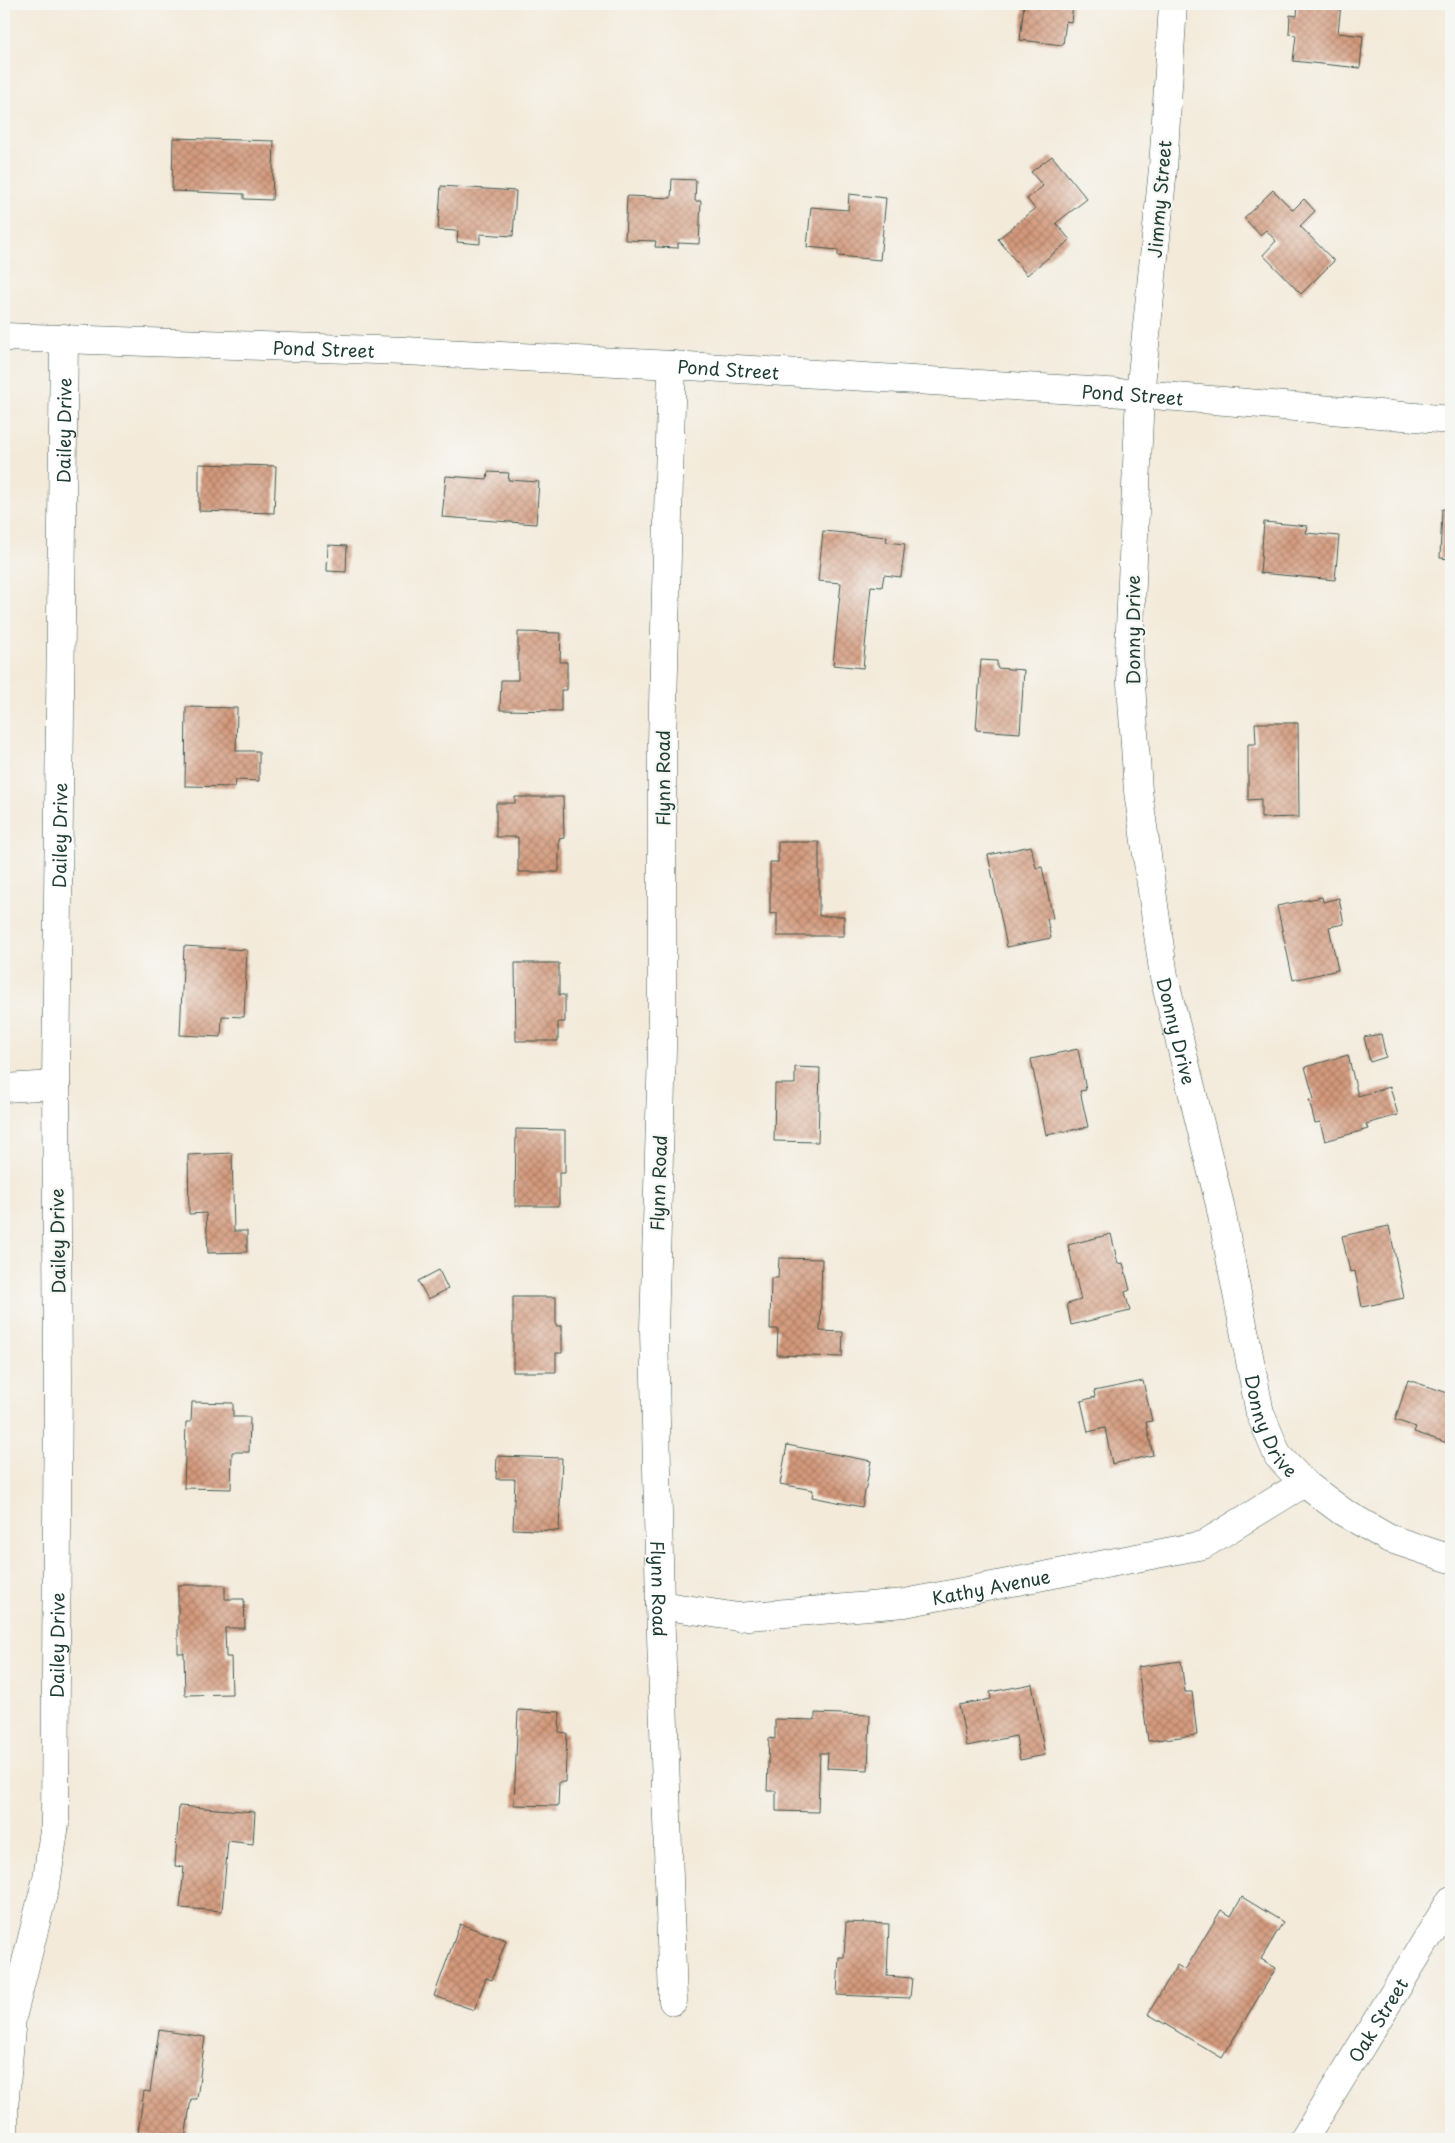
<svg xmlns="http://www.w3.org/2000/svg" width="1455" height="2143" viewBox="0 0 1455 2143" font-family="'Playpen Sans',sans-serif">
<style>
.building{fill:url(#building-cross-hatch)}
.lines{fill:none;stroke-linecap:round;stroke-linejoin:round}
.minor-casing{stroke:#3f574d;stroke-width:29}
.major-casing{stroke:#3f574d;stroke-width:29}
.minor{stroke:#fff;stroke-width:28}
.major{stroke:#fff;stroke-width:28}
.labels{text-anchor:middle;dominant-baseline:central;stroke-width:4.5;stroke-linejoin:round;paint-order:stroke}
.street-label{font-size:18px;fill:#1f3d34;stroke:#f6f6f2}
</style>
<defs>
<pattern id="building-cross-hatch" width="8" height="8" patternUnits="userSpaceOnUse" patternTransform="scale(1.25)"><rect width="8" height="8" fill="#d4997c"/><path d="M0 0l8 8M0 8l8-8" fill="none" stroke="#ab7e66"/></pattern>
</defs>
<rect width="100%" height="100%" fill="#f6f6f2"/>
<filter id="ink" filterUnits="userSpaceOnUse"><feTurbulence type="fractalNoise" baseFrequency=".02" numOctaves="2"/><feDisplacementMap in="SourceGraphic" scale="10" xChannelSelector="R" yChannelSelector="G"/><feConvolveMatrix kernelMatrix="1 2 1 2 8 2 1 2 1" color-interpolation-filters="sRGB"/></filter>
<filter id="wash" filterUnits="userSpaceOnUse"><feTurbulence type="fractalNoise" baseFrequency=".0096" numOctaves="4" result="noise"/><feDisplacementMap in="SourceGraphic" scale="20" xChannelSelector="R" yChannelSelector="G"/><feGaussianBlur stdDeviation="1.12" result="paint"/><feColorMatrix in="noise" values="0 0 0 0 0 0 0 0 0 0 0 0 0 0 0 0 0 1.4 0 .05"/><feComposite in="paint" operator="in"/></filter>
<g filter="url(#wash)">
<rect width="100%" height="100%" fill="#f3eada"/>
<g id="blocks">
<path class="building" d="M 1024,4 L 1073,4 L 1071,22 L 1066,21 L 1063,45 L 1020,40 Z
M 1298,4 L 1341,4 L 1338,33 L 1363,36 L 1360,68 L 1293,61 L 1296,35 L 1289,34 L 1290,15 L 1297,16 Z
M 173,138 L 274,141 L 272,200 L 244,199 L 244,194 L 172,191 Z
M 1052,156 L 1087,199 L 1056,223 L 1070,240 L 1027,275 L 998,239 L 1035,209 L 1027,199 L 1043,186 L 1031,172 Z
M 672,179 L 696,180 L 695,201 L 701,201 L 699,244 L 678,243 L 678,248 L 655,247 L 656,241 L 625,240 L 627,196 L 671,198 Z
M 441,186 L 516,191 L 513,236 L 480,234 L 480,244 L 457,242 L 458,231 L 438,230 Z
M 1273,190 L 1293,210 L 1304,199 L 1315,211 L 1300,226 L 1334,261 L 1301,294 L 1263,255 L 1276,241 L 1266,230 L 1260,235 L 1244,218 Z
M 849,194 L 886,198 L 880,260 L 838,256 L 838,250 L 807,247 L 811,207 L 848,210 Z
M 199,464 L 276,466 L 274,513 L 199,511 Z
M 488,472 L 509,473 L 508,480 L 539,482 L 536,524 L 442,517 L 446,476 L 487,479 Z
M 1442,509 L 1451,510 L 1451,559 L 1440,558 Z
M 1264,522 L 1308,526 L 1306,533 L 1339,536 L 1335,580 L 1260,573 Z
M 823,531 L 887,537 L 886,542 L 905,544 L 901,577 L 884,575 L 882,587 L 871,586 L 863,668 L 833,665 L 841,583 L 818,581 Z
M 328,545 L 347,546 L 346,572 L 327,571 Z
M 518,632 L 561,633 L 560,662 L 567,662 L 567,690 L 561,690 L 561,711 L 500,710 L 501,680 L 518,680 Z
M 981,660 L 997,661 L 997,668 L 1024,670 L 1020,733 L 976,730 Z
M 186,707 L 237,708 L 236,751 L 259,751 L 259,781 L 236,780 L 235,787 L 185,786 Z
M 1255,723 L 1298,723 L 1299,817 L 1261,818 L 1261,799 L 1248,800 L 1248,744 L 1256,744 Z
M 515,797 L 563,797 L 564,838 L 559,839 L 559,872 L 518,872 L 518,837 L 496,837 L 496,803 L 515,803 Z
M 778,842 L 819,842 L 819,916 L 844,916 L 844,936 L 777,936 L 777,913 L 770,914 L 770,862 L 778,862 Z
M 1031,846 L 1036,868 L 1042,867 L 1053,918 L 1047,919 L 1051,938 L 1007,947 L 988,855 Z
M 1322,897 L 1323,902 L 1339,898 L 1344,924 L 1329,927 L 1338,970 L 1293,980 L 1277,906 Z
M 184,946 L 247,950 L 244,1017 L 222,1016 L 221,1037 L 180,1035 Z
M 515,963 L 559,963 L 559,995 L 565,995 L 565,1022 L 558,1022 L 558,1041 L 516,1041 Z
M 1381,1034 L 1386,1057 L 1370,1062 L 1364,1037 Z
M 1078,1049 L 1086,1090 L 1080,1091 L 1088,1127 L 1046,1135 L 1031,1059 Z
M 1348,1055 L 1358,1096 L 1390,1087 L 1398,1115 L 1366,1124 L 1368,1129 L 1325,1141 L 1320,1122 L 1315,1123 L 1309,1100 L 1314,1099 L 1305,1067 Z
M 795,1067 L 820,1068 L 818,1142 L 774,1141 L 775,1084 L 795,1084 Z
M 516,1129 L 565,1130 L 565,1173 L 559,1173 L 559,1206 L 515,1206 Z
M 232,1153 L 234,1231 L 247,1231 L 247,1252 L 208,1253 L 206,1213 L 189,1214 L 188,1155 Z
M 1389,1226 L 1404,1298 L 1362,1307 L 1355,1271 L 1350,1272 L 1342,1236 Z
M 1111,1234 L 1118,1264 L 1123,1263 L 1130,1290 L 1125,1292 L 1130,1311 L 1071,1325 L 1067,1304 L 1081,1300 L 1068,1245 Z
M 779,1258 L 822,1259 L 820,1331 L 843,1332 L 842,1357 L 777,1355 L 778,1329 L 770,1329 L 771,1278 L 778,1278 Z
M 439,1270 L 448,1289 L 428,1299 L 418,1281 Z
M 513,1297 L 556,1297 L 556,1326 L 562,1326 L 562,1353 L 556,1353 L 556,1372 L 513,1372 Z
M 1408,1380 L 1451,1394 L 1451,1444 L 1414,1432 L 1416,1427 L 1395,1420 Z
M 1143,1381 L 1152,1421 L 1146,1422 L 1153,1455 L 1112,1464 L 1105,1428 L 1088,1432 L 1081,1401 L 1095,1397 L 1094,1391 Z
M 192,1402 L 233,1403 L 233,1417 L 250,1417 L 249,1452 L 232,1452 L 231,1489 L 184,1488 L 186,1422 L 191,1422 Z
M 787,1445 L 871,1461 L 862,1507 L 812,1497 L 813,1490 L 780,1484 Z
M 497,1456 L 562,1458 L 559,1531 L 513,1529 L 515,1479 L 496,1479 Z
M 178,1585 L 225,1585 L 225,1599 L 244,1599 L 245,1628 L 225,1628 L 226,1657 L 231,1657 L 232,1694 L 185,1695 L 184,1653 L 178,1653 Z
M 1181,1661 L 1185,1692 L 1192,1692 L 1197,1735 L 1148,1741 L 1138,1667 Z
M 1032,1684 L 1045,1755 L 1020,1760 L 1016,1736 L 967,1746 L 959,1705 L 991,1699 L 990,1692 Z
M 518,1710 L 560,1712 L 559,1732 L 567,1733 L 565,1782 L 559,1782 L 558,1806 L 514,1805 Z
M 815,1713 L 870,1715 L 868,1770 L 827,1768 L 828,1753 L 820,1753 L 818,1812 L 776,1811 L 776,1791 L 767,1791 L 769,1738 L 775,1739 L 775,1719 L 815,1720 Z
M 179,1806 L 255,1812 L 253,1844 L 228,1841 L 222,1911 L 180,1908 L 184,1867 L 175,1866 Z
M 1242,1897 L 1283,1922 L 1261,1959 L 1276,1968 L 1222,2058 L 1148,2014 L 1177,1965 L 1185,1970 L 1221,1910 L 1231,1916 Z
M 846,1922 L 889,1924 L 887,1976 L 912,1978 L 910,1998 L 837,1995 L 839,1957 L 844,1957 Z
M 460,1924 L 506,1940 L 492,1980 L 486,1978 L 474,2010 L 434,1996 Z
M 159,2030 L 205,2037 L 197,2099 L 191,2099 L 185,2139 L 138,2133 L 144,2091 L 150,2092 Z"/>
</g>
</g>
<g filter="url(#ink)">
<use href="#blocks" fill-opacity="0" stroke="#3f574d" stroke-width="1"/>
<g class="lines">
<defs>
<g id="minor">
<path id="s1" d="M 1173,4 L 1163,169 L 1140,394 L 1129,652 L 1138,791 L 1164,977 L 1220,1205 L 1260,1413 L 1278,1456 L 1304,1483 L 1343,1512 L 1388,1538 L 1451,1559"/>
<path id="s2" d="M 672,365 L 662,743 L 662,1049 L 654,1330 L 660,1605 L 673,2001"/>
<path d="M 4,1088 L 56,1085"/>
<path id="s3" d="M 660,1605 L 738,1617 L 905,1603 L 1203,1545 L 1304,1483"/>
<path id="s4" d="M 4,2139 L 4,2108 L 12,2018 L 47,1878 L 55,1824 L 58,1377 L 56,1085 L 64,338"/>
</g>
<g id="major">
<path id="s5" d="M 4,337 L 405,351 L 672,365 L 1140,394 L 1451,420"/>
<path id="s6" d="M 1304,2139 L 1451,1900"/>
</g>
</defs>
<use href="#minor" class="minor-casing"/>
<use href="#major" class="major-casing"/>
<use href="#minor" class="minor"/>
<use href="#major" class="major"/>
</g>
</g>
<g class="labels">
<g class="street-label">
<text transform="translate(1159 199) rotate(-85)">Jimmy Street</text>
<text stroke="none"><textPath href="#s5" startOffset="320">Pond Street</textPath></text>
<text stroke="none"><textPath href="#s5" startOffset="725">Pond Street</textPath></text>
<text stroke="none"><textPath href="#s5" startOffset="1130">Pond Street</textPath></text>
<text stroke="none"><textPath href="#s4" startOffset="1714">Dailey Drive</textPath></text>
<text transform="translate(1132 630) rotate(-90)">Donny Drive</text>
<text transform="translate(662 778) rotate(-90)">Flynn Road</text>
<text stroke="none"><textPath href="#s4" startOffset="1309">Dailey Drive</textPath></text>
<text stroke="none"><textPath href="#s1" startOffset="1032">Donny Drive</textPath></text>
<text transform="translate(658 1183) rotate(-88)">Flynn Road</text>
<text transform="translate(57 1241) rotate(-91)">Dailey Drive</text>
<text stroke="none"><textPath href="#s1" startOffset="1439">Donny Drive</textPath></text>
<text stroke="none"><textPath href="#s3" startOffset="334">Kathy Avenue</textPath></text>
<text stroke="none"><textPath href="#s2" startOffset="1224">Flynn Road</textPath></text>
<text stroke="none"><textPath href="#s4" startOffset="499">Dailey Drive</textPath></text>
<text stroke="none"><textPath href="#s6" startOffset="140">Oak Street</textPath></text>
</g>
</g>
<rect width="1455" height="2143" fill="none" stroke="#f6f6f2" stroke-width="20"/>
</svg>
